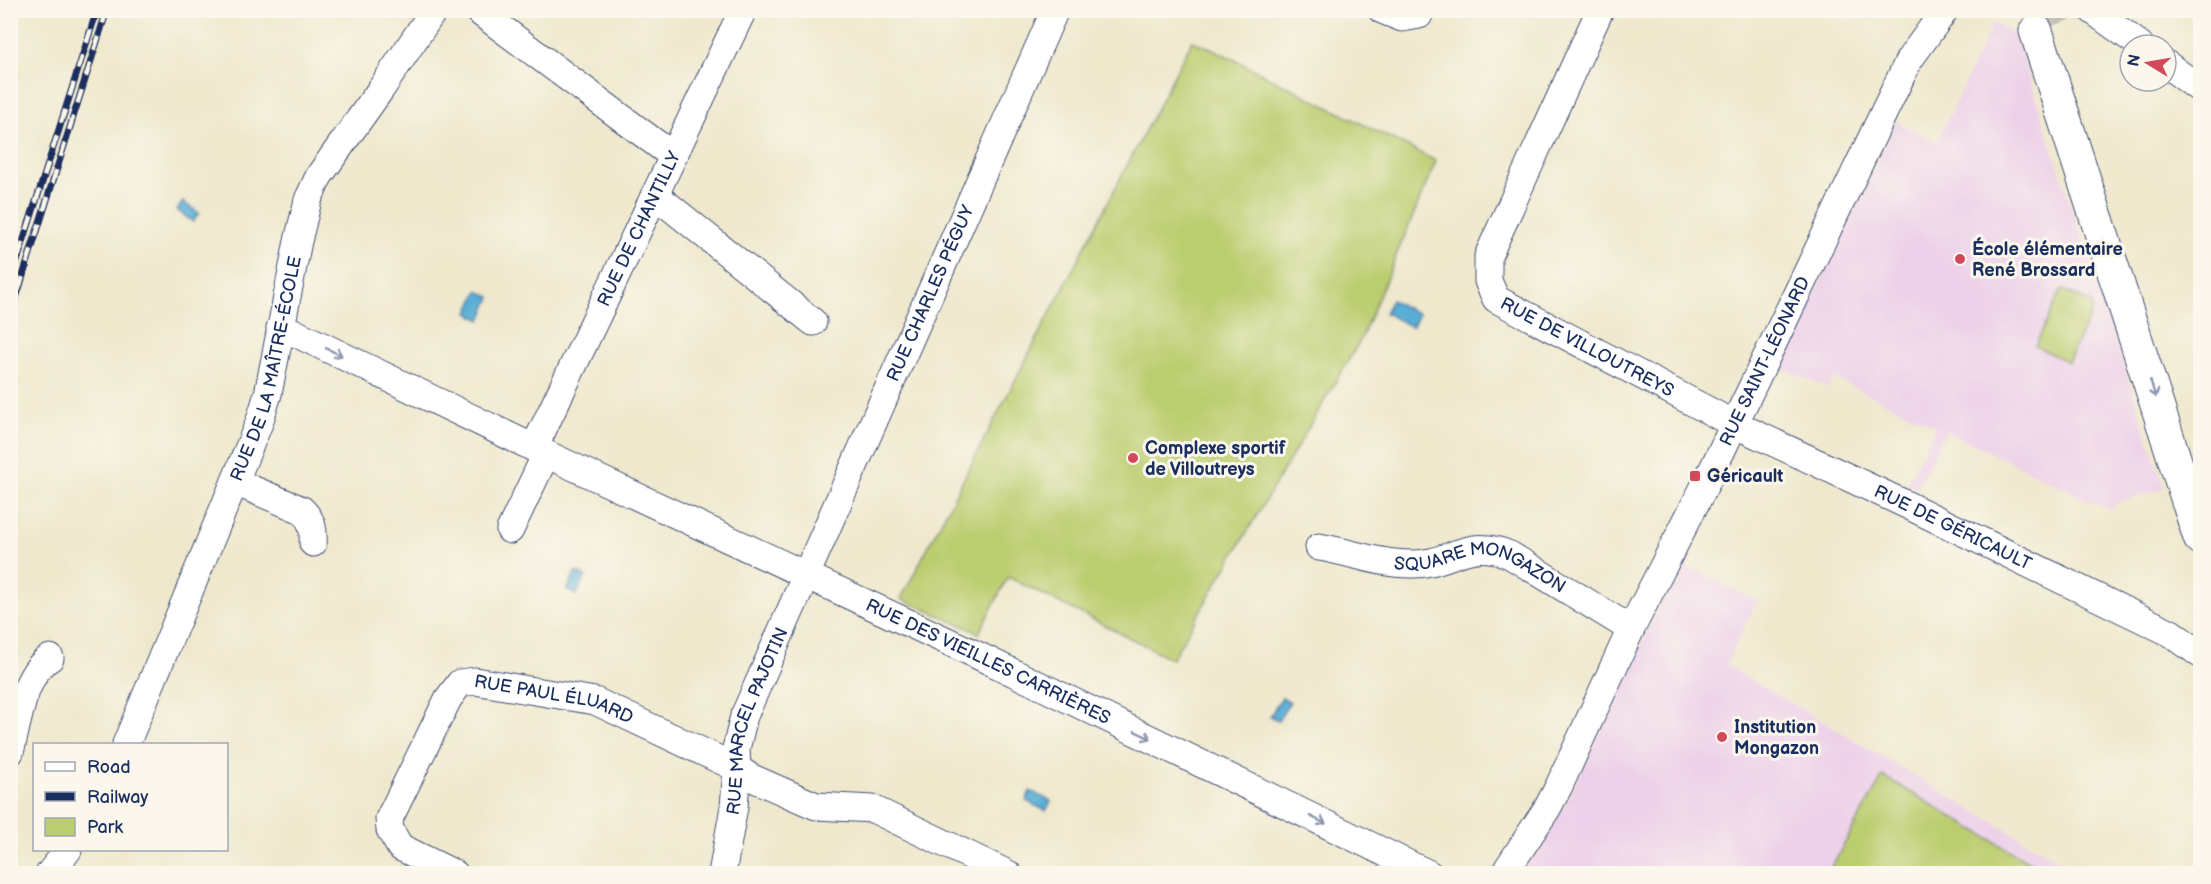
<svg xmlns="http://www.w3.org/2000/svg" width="2211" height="884" viewBox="0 0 2211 884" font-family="'Balsamiq Sans',sans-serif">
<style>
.built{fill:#edd1e9}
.green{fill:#bccd70;stroke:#6c7e67;stroke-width:1.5}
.water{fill:#59aed5;stroke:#3a6e9a;stroke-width:1.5}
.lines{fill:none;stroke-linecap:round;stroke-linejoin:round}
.highway-tunnel{stroke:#c5c3b7;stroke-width:33;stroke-dasharray:33 16;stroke-linecap:butt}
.minor-casing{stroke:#3b4b6f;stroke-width:29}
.major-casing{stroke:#3b4b6f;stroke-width:35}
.minor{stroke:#fff;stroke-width:27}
.major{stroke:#fff;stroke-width:33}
.rail-casing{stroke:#1b2f5e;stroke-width:7}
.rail{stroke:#fbf7ec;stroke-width:4.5;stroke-dasharray:14;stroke-linecap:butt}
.oneway{stroke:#8d97ae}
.poi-dot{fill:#d1495b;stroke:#fbf7ec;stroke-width:2}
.labels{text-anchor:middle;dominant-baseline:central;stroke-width:6;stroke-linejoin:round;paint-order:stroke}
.street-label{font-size:18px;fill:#1b2f5e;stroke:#fbf7ec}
.poi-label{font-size:18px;font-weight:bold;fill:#1b2f5e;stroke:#fbf7ec;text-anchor:start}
</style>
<rect width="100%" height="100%" fill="#fbf7ec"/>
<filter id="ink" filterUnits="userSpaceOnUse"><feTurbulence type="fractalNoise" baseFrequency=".0167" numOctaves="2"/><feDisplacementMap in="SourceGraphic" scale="12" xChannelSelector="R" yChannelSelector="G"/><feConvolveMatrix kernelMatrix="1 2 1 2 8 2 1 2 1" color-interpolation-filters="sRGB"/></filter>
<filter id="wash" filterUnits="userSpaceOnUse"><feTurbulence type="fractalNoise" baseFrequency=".008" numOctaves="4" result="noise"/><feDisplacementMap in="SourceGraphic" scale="24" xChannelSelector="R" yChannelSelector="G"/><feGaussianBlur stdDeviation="1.35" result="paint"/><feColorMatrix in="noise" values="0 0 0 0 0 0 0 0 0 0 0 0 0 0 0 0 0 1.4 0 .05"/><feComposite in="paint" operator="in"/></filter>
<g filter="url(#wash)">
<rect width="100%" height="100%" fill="#efe8cd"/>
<path class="built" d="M 1993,23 L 2015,34 L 2164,488 L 2115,504 L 2111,511 L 1946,431 L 1916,488 L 1907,484 L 1935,426 L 1834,378 L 1828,388 L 1780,368 L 1880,157 L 1895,121 L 1937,142 Z
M 1680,563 L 1757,601 L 1726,665 L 2080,873 L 1520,874 L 1563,809 Z"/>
<path class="green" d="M 1192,41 L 1211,48 L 1436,161 L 1361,339 L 1172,659 L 1008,577 L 979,633 L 901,599 Z
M 2062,289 L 2091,303 L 2093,309 L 2068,362 L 2035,346 Z
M 1883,776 L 2048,873 L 1828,873 Z"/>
<path class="water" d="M 183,202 L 199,213 L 193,222 L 177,210 Z
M 478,291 L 491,297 L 481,320 L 468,313 Z
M 1391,300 L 1419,314 L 1412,327 L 1385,313 Z
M 576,572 L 586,577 L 576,595 L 567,590 Z
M 1282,697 L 1290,702 L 1278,721 L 1270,716 Z
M 1030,791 L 1051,801 L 1046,811 L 1026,801 Z"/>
</g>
<g filter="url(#ink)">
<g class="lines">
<path class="highway-tunnel" d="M 2050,10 L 2055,25"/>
<defs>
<g id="minor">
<path d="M 477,10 L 673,156"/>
<path d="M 1382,10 L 1402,18 L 1419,15"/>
<path id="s1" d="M 1600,10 L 1488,256 L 1488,281 L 1496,299 L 1734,424 L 1903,503 L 2171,633 L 2200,654"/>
<path d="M 2092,10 L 2140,45"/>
<path d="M 2166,64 L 2200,89"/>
<path d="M 654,196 L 664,202 L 813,322"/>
<path id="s2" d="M 280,328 L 293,332 L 561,461 L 977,655 L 1429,874"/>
<path id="s3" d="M 534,448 L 743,10"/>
<path d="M 235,482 L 302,510 C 312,520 314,529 313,543"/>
<path d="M 510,530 L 546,454"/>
<path id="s4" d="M 1319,547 C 1350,552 1379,564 1411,564 C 1451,565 1466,536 1510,555 L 1631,629"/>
<path id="s5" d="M 126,744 L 259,423 L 268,394 L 298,241 L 308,200 L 319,176 L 381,89 L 434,10"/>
<path d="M 10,752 C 18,724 23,673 50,658"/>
<path d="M 49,874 L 68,850"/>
<path id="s6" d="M 455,874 L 400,847 L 390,830 L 389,819 L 448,699 L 460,683 L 475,681 L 595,701 L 737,768 L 750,777 L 816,806 L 873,809 L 1008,874"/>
<path id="s7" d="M 722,874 L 734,807 L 737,768 L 736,749 L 744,716 L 1055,10"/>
<path id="s8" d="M 1504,874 L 1548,807 L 1559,786 L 1631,629 L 1707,481 L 1909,60 L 1945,10"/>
</g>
<path id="major" d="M 2036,31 L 2200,538"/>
</defs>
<use href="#minor" class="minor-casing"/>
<use href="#major" class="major-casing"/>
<use href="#minor" class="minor"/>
<use href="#major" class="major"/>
<defs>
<path id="rail" d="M 10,283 L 97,10
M 10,317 L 107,10"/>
</defs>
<use href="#rail" class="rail-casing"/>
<use href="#rail" class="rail"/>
</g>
<defs><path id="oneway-shaft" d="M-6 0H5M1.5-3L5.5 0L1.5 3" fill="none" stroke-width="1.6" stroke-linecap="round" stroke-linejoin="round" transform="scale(1.5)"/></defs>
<g class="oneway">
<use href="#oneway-shaft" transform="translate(334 352) rotate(26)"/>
<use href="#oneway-shaft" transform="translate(2153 389) rotate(72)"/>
<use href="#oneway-shaft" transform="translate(1143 735) rotate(26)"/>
<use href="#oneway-shaft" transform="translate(1318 820) rotate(26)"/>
</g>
</g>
<g class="poi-dot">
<circle cx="1960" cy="259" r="6"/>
<circle cx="1133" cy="458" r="6"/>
<rect x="1689" y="470" width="12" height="12" rx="3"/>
<circle cx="1722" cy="737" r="6"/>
</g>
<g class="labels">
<g class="street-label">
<text stroke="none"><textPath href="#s3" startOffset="243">RUE DE CHANTILLY</textPath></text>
<text stroke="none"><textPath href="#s7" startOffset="622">RUE CHARLES PÉGUY</textPath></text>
<text stroke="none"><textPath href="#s1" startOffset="418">RUE DE VILLOUTREYS</textPath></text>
<text stroke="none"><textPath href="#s8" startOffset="576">RUE SAINT-LÉONARD</textPath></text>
<text stroke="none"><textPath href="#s5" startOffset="402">RUE DE LA MAÎTRE-ÉCOLE</textPath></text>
<text stroke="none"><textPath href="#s1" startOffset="826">RUE DE GÉRICAULT</textPath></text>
<text stroke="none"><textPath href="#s4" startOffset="168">SQUARE MONGAZON</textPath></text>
<text stroke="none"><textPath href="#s2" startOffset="783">RUE DES VIEILLES CARRIÈRES</textPath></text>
<text stroke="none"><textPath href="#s6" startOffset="342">RUE PAUL ÉLUARD</textPath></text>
<text stroke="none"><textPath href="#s7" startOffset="158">RUE MARCEL PAJOTIN</textPath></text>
</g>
<g class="poi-label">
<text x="1972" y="249">École élémentaire<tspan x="1972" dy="21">René Brossard</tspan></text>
<text x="1145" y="448">Complexe sportif<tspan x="1145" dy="21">de Villoutreys</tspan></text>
<text x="1707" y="476">Géricault</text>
<text x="1734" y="727">Institution<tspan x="1734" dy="21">Mongazon</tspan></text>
</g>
</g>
<rect width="2211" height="884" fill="none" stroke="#fbf7ec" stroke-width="36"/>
<rect x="33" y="743" width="195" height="108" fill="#fbf7ec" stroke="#a1a7b3" stroke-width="1.5"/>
<rect x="45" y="762" width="30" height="9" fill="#ffffff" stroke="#a1a7b3" stroke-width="1.5"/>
<text x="87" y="773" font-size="18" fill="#1b2f5e">Road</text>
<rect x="45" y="792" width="30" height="9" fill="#1b2f5e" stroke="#a1a7b3" stroke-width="1.5"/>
<text x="87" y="803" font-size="18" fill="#1b2f5e">Railway</text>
<rect x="45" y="818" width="30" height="18" fill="#bccd70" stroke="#a1a7b3" stroke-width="1.5"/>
<text x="87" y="833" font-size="18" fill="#1b2f5e">Park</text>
<g transform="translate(2148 63) rotate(281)"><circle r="28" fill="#fbf7ec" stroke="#a1a7b3" stroke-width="1.5"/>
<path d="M0-4.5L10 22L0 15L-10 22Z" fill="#d1495b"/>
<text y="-9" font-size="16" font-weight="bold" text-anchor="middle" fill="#1b2f5e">N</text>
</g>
</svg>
